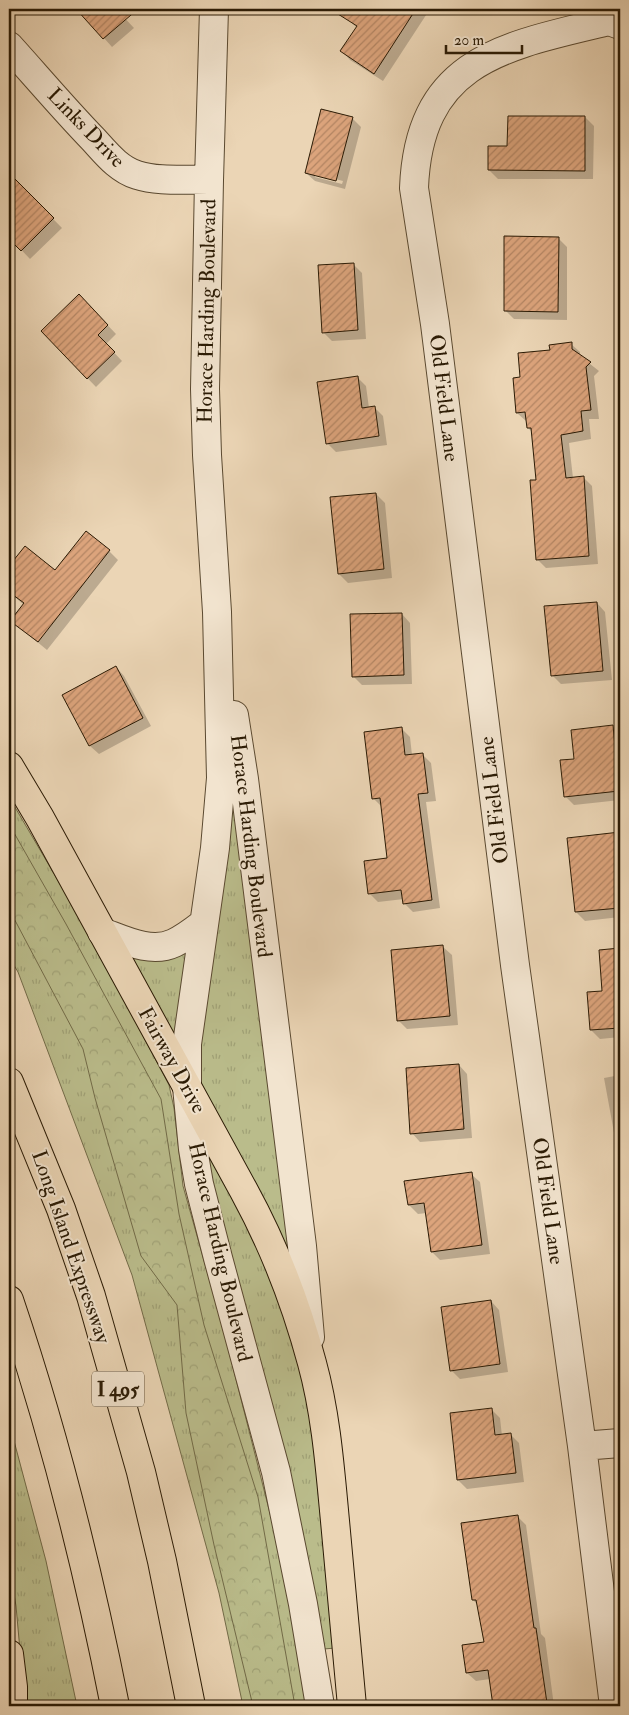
<svg xmlns="http://www.w3.org/2000/svg" width="629" height="1715" viewBox="0 0 629 1715" font-family="'IM FELL Double Pica',serif">
<style>
.grass{fill:url(#grass-tufts);stroke:#726b48}
.forest{fill:url(#forest-crowns);stroke:#726b48}
.shadow{fill:#0003;fill-rule:evenodd}
.building{fill:url(#building-hatch);stroke:#2a1a04}
.lines{fill:none;stroke-linecap:round;stroke-linejoin:round}
.minor-casing{stroke:#5a4930;stroke-width:30}
.major-casing{stroke:#2a1a04;stroke-width:30}
.highway-casing{stroke:#2a1a04;stroke-width:30}
.minor{stroke:#f2e4cf;stroke-width:28}
.major{stroke:#ebd5b5;stroke-width:28}
.highway{stroke:#ebd5b5;stroke-width:28}
.labels{text-anchor:middle;dominant-baseline:central;stroke-width:4;stroke-linejoin:round;paint-order:stroke}
.shield{fill:#f2e4cf;stroke:#665741;stroke-width:1}
.shield-label{font-size:20px;font-weight:bold;fill:#2a1a04}
.street-label{font-size:21px;fill:#2a1a04;stroke:#f2e4cf}
</style>
<defs>
<pattern id="grass-tufts" width="24" height="20" patternUnits="userSpaceOnUse" patternTransform="scale(1.25)"><rect width="24" height="20" fill="#babc8b"/><path d="M3 7l-1-3M5 7V3M7 7l1-3M15 17l-1-3M17 17v-4M19 17l1-3" fill="none" stroke="#a0a176"/></pattern>
<pattern id="forest-crowns" width="20" height="18" patternUnits="userSpaceOnUse" patternTransform="scale(1.25)"><rect width="20" height="18" fill="#babc8b"/><path d="M2 6a3 3 0 1 1 6 0M12 15a3 3 0 1 1 6 0" fill="none" stroke="#a0a176"/></pattern>
<pattern id="building-hatch" width="6" height="6" patternUnits="userSpaceOnUse" patternTransform="scale(1.25)"><rect width="6" height="6" fill="#dca47c"/><path d="M-1 1l2-2M0 6l6-6M5 7l2-2" fill="none" stroke="#b38563"/></pattern>
</defs>
<rect width="100%" height="100%" fill="#ebd5b5"/>
<filter id="stains"><feTurbulence type="fractalNoise" baseFrequency=".004" numOctaves="4"/><feColorMatrix values="0 0 0 0 .2 0 0 0 0 .09 0 0 0 0 .02 0 0 0 .5 -.17"/></filter>
<radialGradient id="worn" r=".72"><stop offset=".6" stop-color="#630" stop-opacity="0"/><stop offset="1" stop-color="#630" stop-opacity=".3"/></radialGradient>
<path class="grass" d="M 217,612 L 347,1647 L 312,1650 L 189,1117 L 102,932 L 132,943 L 204,923 Z
M 9,797 L 87,930 L 169,1085 L 174,1108 L 183,1186 L 223,1328 L 280,1553 L 307,1706 L 243,1706 L 219,1593 L 132,1275 L 18,972 L 9,957 Z
M 9,1422 L 46,1561 L 77,1706 L 25,1706 L 16,1606 L 9,1565 Z"/>
<path class="forest" d="M 9,824 L 66,924 L 161,1099 L 179,1214 L 204,1325 L 258,1497 L 295,1706 L 253,1706 L 214,1545 L 186,1413 L 177,1305 L 141,1256 L 95,1098 L 83,1049 L 9,909 Z"/>
<path class="shadow" d="M 78,9 L 120,9 L 118,11 L 134,28 L 112,47 Z
M 355,9 L 430,9 L 383,81 L 350,60 L 342,51 L 357,28 L 348,19 Z
M 585,117 L 594,126 L 593,179 L 498,179 L 489,170 L 509,147 Z
M 352,118 L 361,127 L 345,189 L 315,181 L 306,173 ZM 315,174 L 343,181 L 342,184 L 315,177 Z
M 9,174 L 62,228 L 30,259 L 9,237 Z
M 558,238 L 567,247 L 567,320 L 514,319 L 505,310 Z
M 353,264 L 362,273 L 366,339 L 332,341 L 323,332 Z
M 79,295 L 116,334 L 106,344 L 122,361 L 96,387 L 42,331 Z
M 571,344 L 580,352 L 580,356 L 599,371 L 594,376 L 599,419 L 589,419 L 591,439 L 569,443 L 573,478 L 584,478 L 592,486 L 598,564 L 546,568 L 537,559 L 537,481 L 532,432 L 528,428 L 526,421 L 517,413 L 521,378 L 551,351 Z
M 357,377 L 366,386 L 369,408 L 375,408 L 383,416 L 387,445 L 336,452 L 327,443 Z
M 376,494 L 385,503 L 392,578 L 348,583 L 339,574 Z
M 25,548 L 55,572 L 109,551 L 118,560 L 47,650 L 12,621 L 24,605 L 9,592 L 9,568 Z
M 597,603 L 605,612 L 612,680 L 561,684 L 552,675 Z
M 402,614 L 410,623 L 412,684 L 362,685 L 353,676 Z
M 116,667 L 124,676 L 151,726 L 99,754 L 90,746 L 64,695 Z
M 613,727 L 620,734 L 620,800 L 574,805 L 565,796 L 575,760 Z
M 401,728 L 410,737 L 412,755 L 422,754 L 431,763 L 436,801 L 426,802 L 440,908 L 413,912 L 404,903 L 404,899 L 378,902 L 369,893 L 389,859 L 383,808 L 373,798 Z
M 619,834 L 620,917 L 585,921 L 576,912 L 568,839 Z
M 443,947 L 452,955 L 458,1025 L 407,1029 L 398,1020 Z
M 620,949 L 620,1037 L 600,1039 L 591,1030 L 603,992 L 600,951 Z
M 459,1065 L 467,1074 L 472,1138 L 420,1142 L 412,1133 Z
M 620,1075 L 620,1152 L 617,1149 L 604,1078 Z
M 471,1174 L 480,1182 L 490,1254 L 440,1260 L 432,1252 L 427,1213 L 418,1214 L 409,1205 Z
M 491,1301 L 499,1310 L 508,1372 L 460,1379 L 451,1370 Z
M 492,1410 L 500,1418 L 502,1436 L 511,1435 L 519,1443 L 524,1482 L 467,1489 L 458,1480 L 451,1415 Z
M 517,1516 L 526,1525 L 541,1634 L 545,1638 L 554,1706 L 494,1706 L 490,1679 L 476,1681 L 467,1673 L 485,1643 L 479,1606 L 473,1600 Z"/>
<path class="building" d="M 76,9 L 138,9 L 103,39 Z
M 330,9 L 416,9 L 374,74 L 340,51 L 357,26 Z
M 321,109 L 353,117 L 336,181 L 305,173 Z
M 508,116 L 585,116 L 585,171 L 488,170 L 488,146 L 507,146 Z
M 9,173 L 54,218 L 21,251 L 9,239 Z
M 504,236 L 559,237 L 558,312 L 504,311 Z
M 354,263 L 358,330 L 322,333 L 318,265 Z
M 79,294 L 108,325 L 98,335 L 115,352 L 87,379 L 41,331 Z
M 572,342 L 572,349 L 591,362 L 586,367 L 591,410 L 581,411 L 583,431 L 561,435 L 566,478 L 584,476 L 589,556 L 536,560 L 530,480 L 536,480 L 531,428 L 527,428 L 525,412 L 516,413 L 513,378 L 520,377 L 518,353 L 550,350 L 549,345 Z
M 358,376 L 362,408 L 375,406 L 379,436 L 326,444 L 317,382 Z
M 376,493 L 384,569 L 338,574 L 330,497 Z
M 86,531 L 110,550 L 38,642 L 10,621 L 24,603 L 9,592 L 9,566 L 25,546 L 55,570 Z
M 597,602 L 603,671 L 551,676 L 544,606 Z
M 402,613 L 404,675 L 352,677 L 350,614 Z
M 116,666 L 143,718 L 89,746 L 62,695 Z
M 613,725 L 619,791 L 564,797 L 560,760 L 574,759 L 571,730 Z
M 402,727 L 405,755 L 423,753 L 428,793 L 418,794 L 432,900 L 403,904 L 401,890 L 368,894 L 364,861 L 387,858 L 380,798 L 372,799 L 364,732 Z
M 620,832 L 620,908 L 575,912 L 567,838 Z
M 443,945 L 450,1016 L 397,1021 L 391,950 Z
M 620,948 L 620,1028 L 590,1030 L 587,992 L 602,991 L 599,950 Z
M 459,1064 L 464,1129 L 410,1134 L 406,1068 Z
M 472,1172 L 482,1245 L 431,1252 L 424,1203 L 408,1205 L 404,1181 Z
M 491,1300 L 500,1364 L 450,1371 L 441,1307 Z
M 492,1408 L 495,1435 L 511,1433 L 516,1473 L 457,1480 L 450,1413 Z
M 518,1515 L 534,1628 L 536,1628 L 547,1703 L 526,1706 L 493,1706 L 488,1670 L 466,1673 L 462,1645 L 484,1642 L 476,1600 L 472,1600 L 461,1523 Z"/>
<g class="lines">
<defs>
<path id="minor" d="M 214,9 L 209,180 L 205,389 L 207,455 L 217,612 L 221,778 L 215,848 L 187,1044 L 187,1087 L 193,1149 L 199,1184 L 218,1258 L 276,1472 L 303,1604 L 320,1706
M 9,46 C 37,77 64,109 93,139 C 106,153 118,169 137,175 C 159,182 185,179 209,180
M 234,715 L 244,779 L 302,1246 L 310,1337
M 102,932 C 124,940 151,954 174,943 C 185,938 195,930 204,923
M 582,1446 L 620,1443
M 614,1706 L 582,1446 L 515,965 L 435,324 L 414,188 C 419,59 505,46 609,21 L 620,25"/>
<path id="major" d="M 9,766 L 40,818 L 244,1191 C 274,1246 296,1303 312,1363 C 326,1414 330,1468 335,1521 C 341,1583 346,1645 352,1706"/>
<path id="highway" d="M 9,1082 L 61,1209 L 91,1296 L 141,1472 L 162,1561 L 191,1706
M 9,1300 C 54,1433 88,1569 115,1706
M 9,1654 L 13,1687 L 13,1706"/>
</defs>
<use href="#minor" class="minor-casing"/>
<use href="#major" class="major-casing"/>
<use href="#highway" class="highway-casing"/>
<use href="#minor" class="minor"/>
<use href="#major" class="major"/>
<use href="#highway" class="highway"/>
</g>
<g class="labels">
<rect class="shield" x="92" y="1371.5" width="52" height="35" rx="4"/>
<g class="shield-label">
<text x="118" y="1389">I 495</text>
</g>
<g class="street-label">
<text transform="translate(86 128) rotate(46)">Links Drive</text>
<text transform="translate(207 311) rotate(-89)">Horace Harding Boulevard</text>
<text transform="translate(444 398) rotate(83)">Old Field Lane</text>
<text transform="translate(494 800) rotate(-97)">Old Field Lane</text>
<text transform="translate(251 846) rotate(83)">Horace Harding Boulevard</text>
<text transform="translate(172 1060) rotate(61)">Fairway Drive</text>
<text transform="translate(548 1201) rotate(82)">Old Field Lane</text>
<text transform="translate(71 1247) rotate(71)">Long Island Expressway</text>
<text transform="translate(220 1252) rotate(77)">Horace Harding Boulevard</text>
</g>
</g>
<rect width="629" height="1715" fill="none" stroke="#ebd5b5" stroke-width="30"/>
<rect x="10" y="10" width="609" height="1695" fill="none" stroke="#2a1a04" stroke-width="2.5"/>
<rect x="15" y="15" width="599" height="1685" fill="none" stroke="#2a1a04"/>
<path d="M446 45v8h76v-8" fill="none" stroke="#2a1a04" stroke-width="2.5"/>
<text x="454" y="45" font-size="15" fill="#2a1a04" stroke="#f2e4cf" stroke-width="4" paint-order="stroke">20 m</text>
<rect width="100%" height="100%" filter="url(#stains)"/>
<rect width="100%" height="100%" fill="url(#worn)"/>
</svg>
